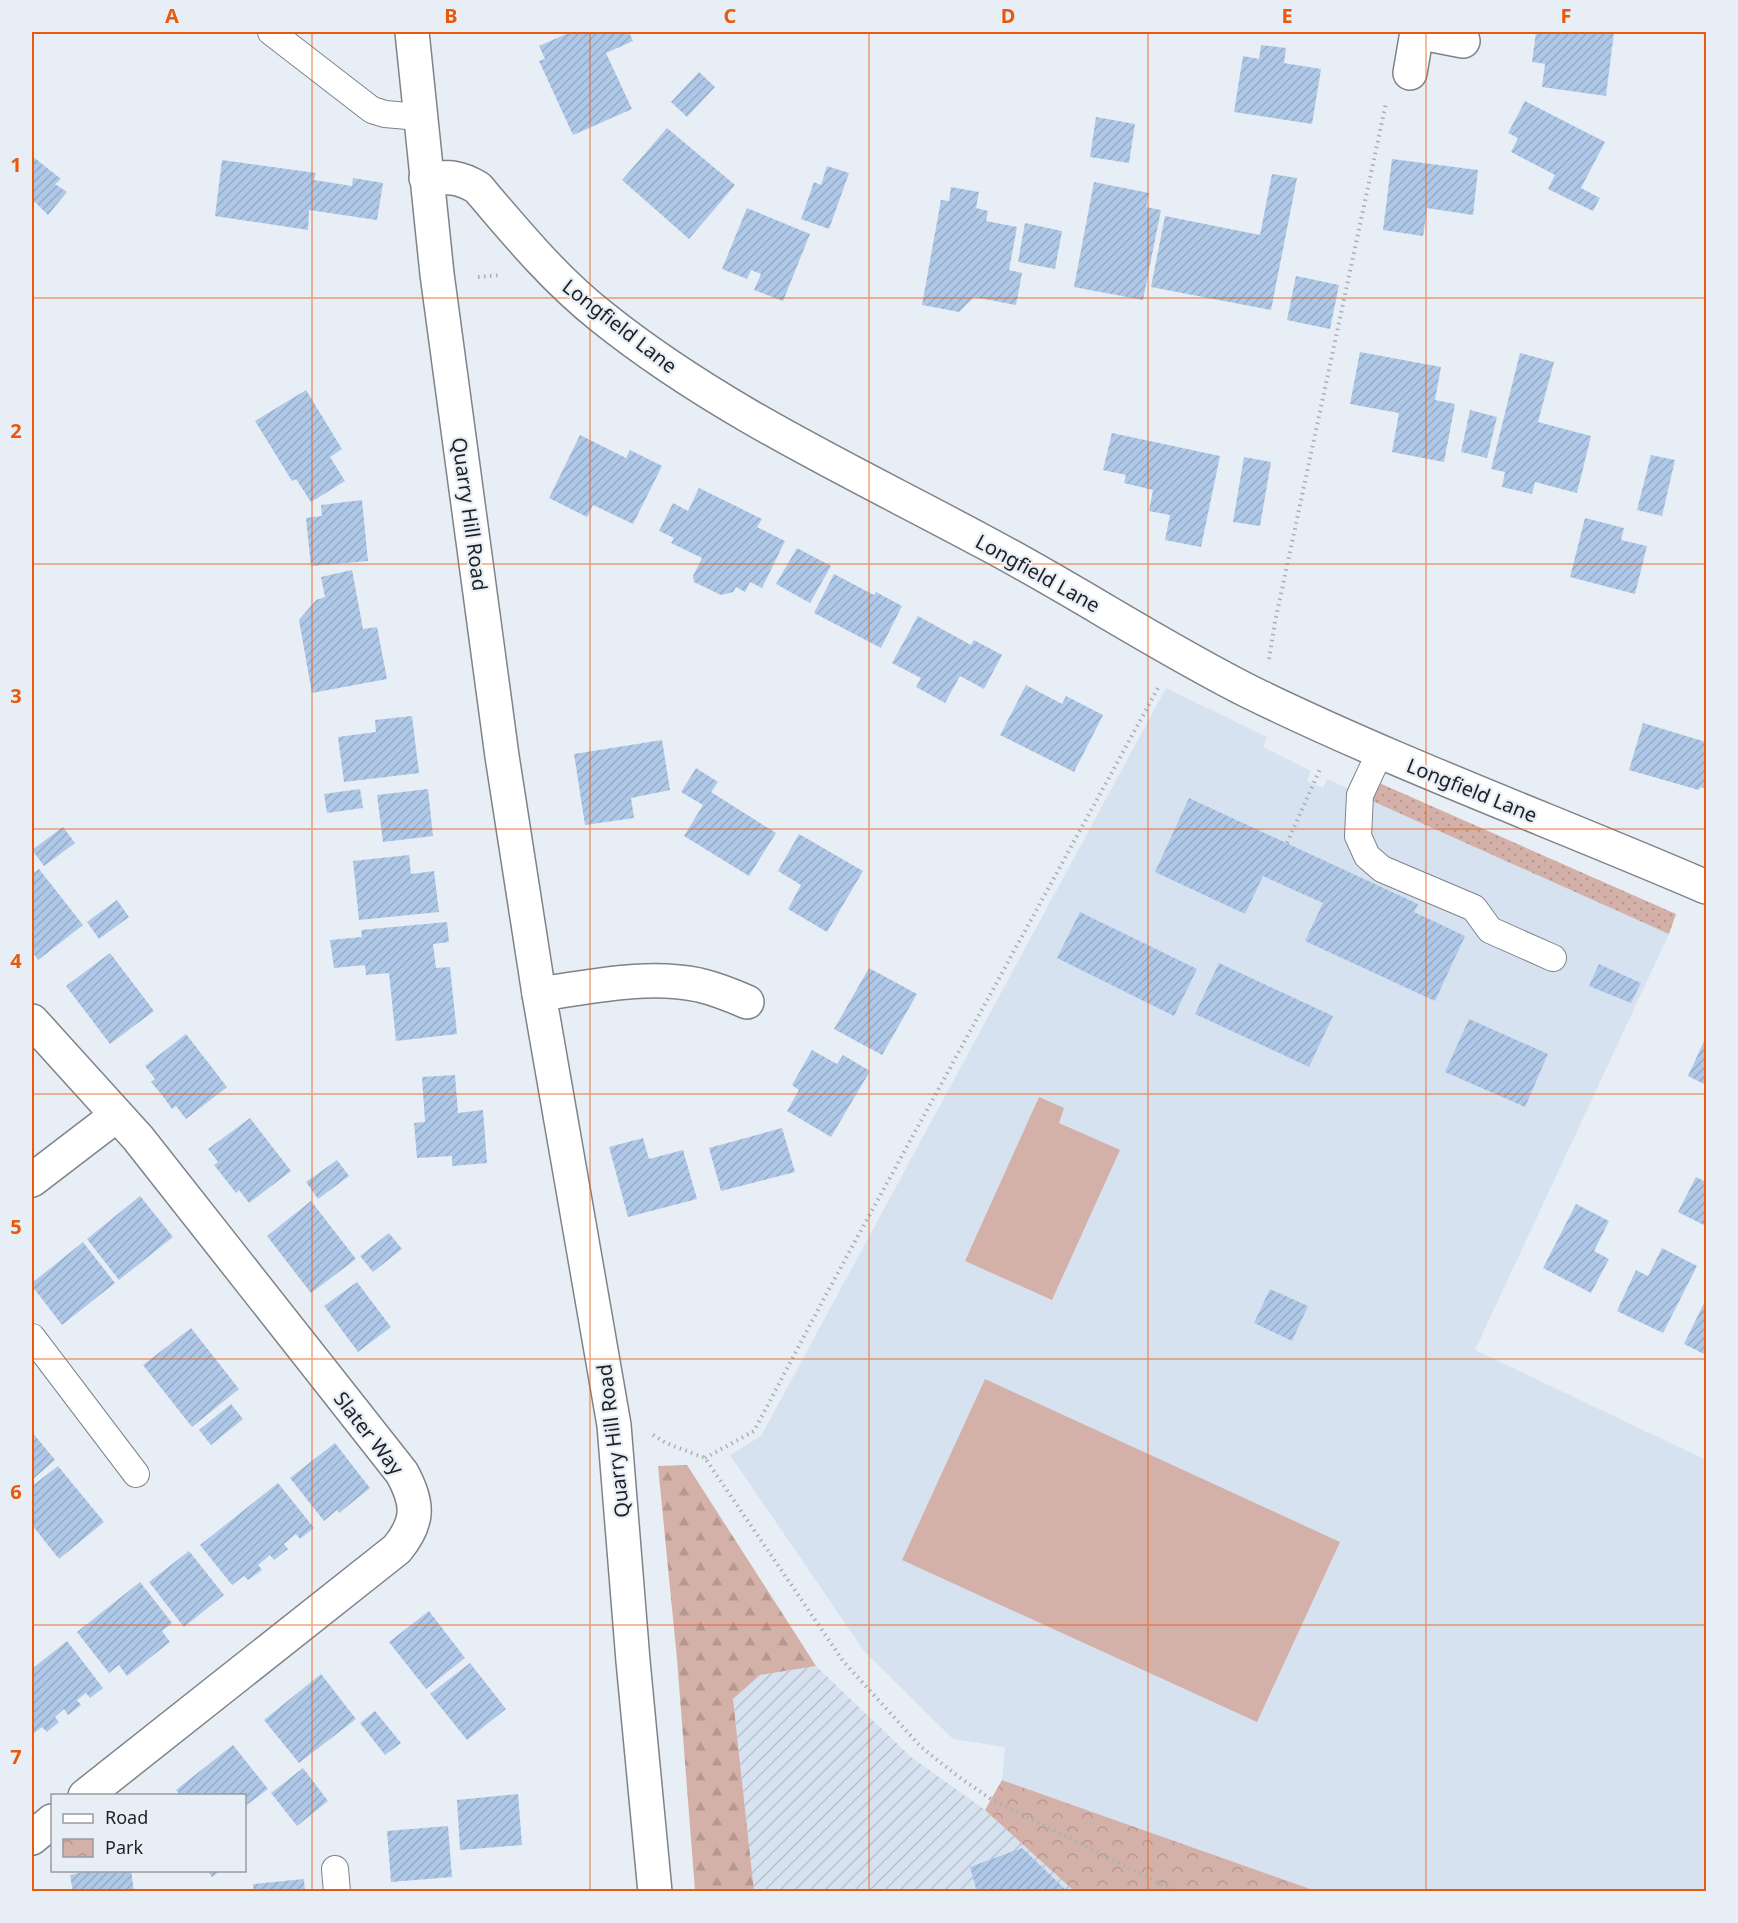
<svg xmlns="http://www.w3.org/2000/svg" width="1738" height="1923" viewBox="0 0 1738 1923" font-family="'Noto Sans',sans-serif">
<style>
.built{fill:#d7e2f0}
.industrial{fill:url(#industrial-furrows)}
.grass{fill:url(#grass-dots)}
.forest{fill:url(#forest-firs)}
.park{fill:url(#park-crowns)}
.pitch{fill:#d4b1a8}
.building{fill:url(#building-hatch)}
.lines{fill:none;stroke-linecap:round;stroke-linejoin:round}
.lane-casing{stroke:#7e838a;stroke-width:28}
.street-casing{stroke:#7e838a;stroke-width:36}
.secondary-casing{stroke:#7e838a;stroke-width:36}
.path{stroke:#aaafb6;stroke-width:4;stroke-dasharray:1.5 4.5;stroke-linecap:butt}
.lane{stroke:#fff;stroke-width:26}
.street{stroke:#fff;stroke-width:33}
.secondary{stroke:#fff;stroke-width:33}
.grid{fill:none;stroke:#e8590c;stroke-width:1.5;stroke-opacity:0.55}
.labels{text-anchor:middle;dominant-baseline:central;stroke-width:4.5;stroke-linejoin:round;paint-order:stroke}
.street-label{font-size:20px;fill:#1e2023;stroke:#e8eef6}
.neatline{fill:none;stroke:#e8590c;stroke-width:2}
.grid-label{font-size:20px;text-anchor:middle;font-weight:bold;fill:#e8590c}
</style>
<defs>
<pattern id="industrial-furrows" width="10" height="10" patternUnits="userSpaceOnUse" patternTransform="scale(1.5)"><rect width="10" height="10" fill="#d7e2f0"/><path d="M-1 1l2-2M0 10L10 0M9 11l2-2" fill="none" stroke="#b8c2ce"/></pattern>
<pattern id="grass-dots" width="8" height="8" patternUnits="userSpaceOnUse" patternTransform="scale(1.5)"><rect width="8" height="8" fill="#d4b1a8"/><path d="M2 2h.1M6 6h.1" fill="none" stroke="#b69890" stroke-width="1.8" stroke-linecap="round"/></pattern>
<pattern id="forest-firs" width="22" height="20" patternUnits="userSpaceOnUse" patternTransform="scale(1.5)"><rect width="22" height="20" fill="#d4b1a8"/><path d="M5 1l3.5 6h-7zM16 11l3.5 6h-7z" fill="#b69890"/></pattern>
<pattern id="park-crowns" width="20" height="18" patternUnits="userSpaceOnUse" patternTransform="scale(1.5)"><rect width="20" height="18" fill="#d4b1a8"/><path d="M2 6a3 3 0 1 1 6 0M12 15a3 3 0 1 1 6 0" fill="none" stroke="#b69890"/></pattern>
<pattern id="building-hatch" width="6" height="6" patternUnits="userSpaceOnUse" patternTransform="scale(1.5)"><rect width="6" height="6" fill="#afc8e7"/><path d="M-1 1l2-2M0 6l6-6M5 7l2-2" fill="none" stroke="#96acc6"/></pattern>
</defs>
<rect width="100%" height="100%" fill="#e8eef6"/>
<path class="built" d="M 1166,688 L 1267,737 L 1263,747 L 1311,771 L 1307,781 L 1323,788 L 1327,779 L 1669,934 L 1475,1350 L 1706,1460 L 1706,1891 L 1316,1891 L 1002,1780 L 1005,1747 L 953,1739 L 864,1651 L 730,1455 L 761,1436 Z"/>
<path class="industrial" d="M 816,1666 L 911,1757 L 985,1810 L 1074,1891 L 754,1891 L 733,1699 L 760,1675 Z"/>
<path class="grass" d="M 1377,782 L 1676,914 L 1669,934 L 1370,800 Z"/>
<path class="forest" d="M 687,1465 L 816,1666 L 760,1675 L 733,1699 L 754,1891 L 695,1891 L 677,1659 L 658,1466 Z"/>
<path class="park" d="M 1002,1780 L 1316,1891 L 1074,1891 L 985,1810 Z"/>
<path class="pitch" d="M 1039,1097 L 1064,1108 L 1059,1123 L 1120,1150 L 1052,1300 L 965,1261 Z
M 985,1379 L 1340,1542 L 1257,1722 L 902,1560 Z"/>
<path class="building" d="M 571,32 L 629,32 L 633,41 L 606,53 L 632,109 L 573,135 L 539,61 L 545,59 L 539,46 Z
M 1536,32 L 1614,32 L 1606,96 L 1542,87 L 1545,64 L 1532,62 Z
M 1261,45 L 1286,48 L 1284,63 L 1321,69 L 1312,124 L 1234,112 L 1243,56 L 1259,59 Z
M 699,72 L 715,87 L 687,117 L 671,102 Z
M 1525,101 L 1605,142 L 1581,188 L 1600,198 L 1593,211 L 1548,189 L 1555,175 L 1511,152 L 1518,138 L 1508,133 Z
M 1096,117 L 1135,124 L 1129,163 L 1090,157 Z
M 667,128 L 735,185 L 689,239 L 622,180 Z
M 32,156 L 61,179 L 55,184 L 67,192 L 48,215 L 35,202 L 32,205 Z
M 1392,159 L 1478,170 L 1473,215 L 1427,208 L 1423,236 L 1383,230 Z
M 222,160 L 316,173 L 314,180 L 352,186 L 353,178 L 383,183 L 377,220 L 309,210 L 308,230 L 215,216 Z
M 827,166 L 849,173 L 829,229 L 801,219 L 814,182 L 821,185 Z
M 1272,174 L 1297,178 L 1271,310 L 1151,287 L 1165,216 L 1260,235 Z
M 1094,182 L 1149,193 L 1146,207 L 1161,210 L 1143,300 L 1074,287 Z
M 951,187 L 979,192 L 976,208 L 988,211 L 986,221 L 1017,227 L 1009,270 L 1022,273 L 1016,305 L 974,297 L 959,312 L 922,305 L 941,200 L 949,201 Z
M 747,208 L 810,234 L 783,301 L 754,290 L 761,274 L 751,270 L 747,279 L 722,269 Z
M 1025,223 L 1062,231 L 1055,269 L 1018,262 Z
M 1296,276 L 1339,285 L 1330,329 L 1287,320 Z
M 1360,352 L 1441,367 L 1435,400 L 1455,404 L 1444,462 L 1392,452 L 1399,413 L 1350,404 Z
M 1520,353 L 1554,362 L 1538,422 L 1591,436 L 1577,493 L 1535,482 L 1532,494 L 1502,487 L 1505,472 L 1491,469 Z
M 306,390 L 342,449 L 330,457 L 345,481 L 311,502 L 296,479 L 292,481 L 255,421 Z
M 1470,410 L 1497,417 L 1487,458 L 1461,452 Z
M 1112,433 L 1220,456 L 1201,547 L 1165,540 L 1170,515 L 1149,511 L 1153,490 L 1124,483 L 1126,475 L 1103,470 Z
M 580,435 L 626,458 L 630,450 L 662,466 L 633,524 L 593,505 L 587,517 L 549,498 Z
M 1651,455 L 1675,460 L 1662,516 L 1637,510 Z
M 1244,457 L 1271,462 L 1260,526 L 1233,522 Z
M 699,488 L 762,519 L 757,527 L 785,541 L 762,588 L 750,582 L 745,592 L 736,587 L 733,592 L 721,595 L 694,582 L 693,576 L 702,558 L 671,543 L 674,538 L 659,531 L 673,503 L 688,511 Z
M 362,500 L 368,561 L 311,566 L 306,518 L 322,516 L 321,505 Z
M 1585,518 L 1624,528 L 1621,540 L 1647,546 L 1635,594 L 1570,577 Z
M 797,548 L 831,566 L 810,603 L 776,584 Z
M 352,570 L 363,629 L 377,627 L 387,679 L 312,693 L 299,620 L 316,600 L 325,597 L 321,577 Z
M 834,574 L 874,595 L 876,592 L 902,606 L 881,648 L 814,613 Z
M 918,616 L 971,645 L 974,640 L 1002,655 L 984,689 L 960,676 L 945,703 L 916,687 L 921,678 L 892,663 Z
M 1026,685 L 1062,704 L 1066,696 L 1103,715 L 1074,772 L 1000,735 Z
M 412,716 L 419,773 L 344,782 L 338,737 L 376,732 L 375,720 Z
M 1643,723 L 1706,742 L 1706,789 L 1700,787 L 1699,790 L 1629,770 Z
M 662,740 L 670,790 L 631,798 L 634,818 L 585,825 L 574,754 Z
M 696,768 L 718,782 L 711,792 L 776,833 L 749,876 L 684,836 L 703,805 L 681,792 Z
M 360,789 L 363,808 L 327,813 L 324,794 Z
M 428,789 L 433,836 L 383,842 L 377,795 Z
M 1189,798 L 1418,904 L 1414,912 L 1465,936 L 1435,1001 L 1305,941 L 1323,903 L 1263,876 L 1245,914 L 1155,872 Z
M 63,827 L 75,843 L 44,866 L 32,850 Z
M 799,834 L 863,871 L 827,932 L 788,909 L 801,885 L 778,871 Z
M 409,855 L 411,874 L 434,871 L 439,912 L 359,920 L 353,861 Z
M 39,869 L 83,925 L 38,960 L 32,951 L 32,874 Z
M 117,900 L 129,917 L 99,939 L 87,922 Z
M 1080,912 L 1197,969 L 1174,1016 L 1057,958 Z
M 447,922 L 449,942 L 433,944 L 436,968 L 450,967 L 457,1034 L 396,1041 L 389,973 L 366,975 L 365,965 L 334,968 L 330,940 L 362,937 L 361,930 Z
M 110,953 L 154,1011 L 110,1044 L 66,986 Z
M 1219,963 L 1333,1016 L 1309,1067 L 1195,1014 Z
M 1599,964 L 1641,983 L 1631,1003 L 1589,986 Z
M 869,968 L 917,994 L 882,1055 L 834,1029 Z
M 1469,1019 L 1548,1054 L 1525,1107 L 1445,1072 Z
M 186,1034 L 227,1087 L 186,1119 L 176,1106 L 172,1109 L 162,1095 L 151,1082 L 155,1079 L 145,1066 Z
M 1705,1039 L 1706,1040 L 1706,1085 L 1688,1076 Z
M 812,1050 L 837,1064 L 843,1055 L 870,1071 L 831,1137 L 787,1111 L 799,1090 L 792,1085 Z
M 455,1075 L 458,1113 L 483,1110 L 487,1163 L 452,1166 L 452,1156 L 417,1158 L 414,1123 L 425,1122 L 422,1077 Z
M 250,1118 L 291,1171 L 249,1203 L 239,1190 L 236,1193 L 214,1165 L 218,1162 L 208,1149 Z
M 782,1128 L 795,1172 L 721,1191 L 709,1148 Z
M 643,1138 L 649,1159 L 683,1150 L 697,1199 L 628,1217 L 609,1147 Z
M 337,1160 L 349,1176 L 318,1199 L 306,1182 Z
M 1696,1177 L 1706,1182 L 1706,1226 L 1678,1212 Z
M 140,1196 L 173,1237 L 119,1280 L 87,1239 Z
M 311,1201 L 356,1259 L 311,1293 L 267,1236 Z
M 1576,1204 L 1609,1221 L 1594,1251 L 1609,1259 L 1591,1293 L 1543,1268 Z
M 389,1233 L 402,1249 L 373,1272 L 360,1256 Z
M 83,1242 L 115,1283 L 62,1325 L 32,1286 L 32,1283 Z
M 1662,1248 L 1697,1266 L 1663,1333 L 1617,1311 L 1636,1270 L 1648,1276 Z
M 357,1282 L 391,1327 L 358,1352 L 324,1306 Z
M 1270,1289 L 1308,1306 L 1292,1341 L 1254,1323 Z
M 1706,1299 L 1706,1355 L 1684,1344 Z
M 191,1328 L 239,1389 L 192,1427 L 143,1365 Z
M 231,1404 L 243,1419 L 211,1445 L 199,1430 Z
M 32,1432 L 55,1460 L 32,1480 Z
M 335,1443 L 370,1488 L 339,1513 L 337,1510 L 324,1521 L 290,1478 Z
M 58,1466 L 104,1522 L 59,1559 L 32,1525 L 32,1486 Z
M 278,1483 L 314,1528 L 300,1539 L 296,1534 L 284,1544 L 288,1549 L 274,1560 L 270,1555 L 258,1565 L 262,1570 L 248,1580 L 244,1576 L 232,1585 L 200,1545 Z
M 189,1551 L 224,1595 L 184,1627 L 149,1582 Z
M 140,1582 L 172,1623 L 162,1631 L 170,1642 L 127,1676 L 119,1665 L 109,1673 L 77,1632 Z
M 429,1611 L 465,1658 L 426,1689 L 389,1642 Z
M 67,1641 L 103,1688 L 90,1698 L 86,1693 L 77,1700 L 81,1705 L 68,1715 L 64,1709 L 55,1717 L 59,1722 L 47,1732 L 42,1727 L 33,1734 L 32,1732 L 32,1669 Z
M 470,1663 L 506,1709 L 467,1740 L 430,1694 Z
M 321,1674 L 356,1719 L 299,1763 L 264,1720 Z
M 375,1711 L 401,1743 L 385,1755 L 360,1723 Z
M 233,1745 L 268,1789 L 244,1807 L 244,1796 L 181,1796 L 176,1790 Z
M 303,1768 L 328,1801 L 297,1826 L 271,1793 Z
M 518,1794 L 522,1845 L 460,1850 L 457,1800 Z
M 448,1826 L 452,1877 L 391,1882 L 387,1831 Z
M 1022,1848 L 1068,1892 L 977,1892 L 970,1867 Z
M 92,1870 L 131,1870 L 134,1892 L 73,1892 L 70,1875 Z
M 207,1870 L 221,1870 L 212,1877 Z
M 304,1879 L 305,1892 L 254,1892 L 253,1884 Z"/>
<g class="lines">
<defs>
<path id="lane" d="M 271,32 L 372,110 L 385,114 L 419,117
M 1380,752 L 1360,795 L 1358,836 L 1367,856 L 1382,869 L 1474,908 L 1490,930 L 1553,958
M 32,1337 L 136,1474
M 335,1869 L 337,1892"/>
<path id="street" d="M 1417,32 L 1463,41
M 1410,73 L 1417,32
M 539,994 C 591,987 647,974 699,985 C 716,989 731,995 747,1002
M 32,1021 L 138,1138 L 402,1473 C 419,1504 419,1522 397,1549 L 85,1796
M 32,1180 L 117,1115
M 32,1838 L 52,1821"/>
<path id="secondary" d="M 412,32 L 437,274 L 502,756 L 539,994 L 614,1425 L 633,1661 L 655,1892
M 426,178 C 448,177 459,176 478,188 C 517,234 555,280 602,317 C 718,410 854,472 984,542 C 1075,590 1160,647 1252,693 C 1400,765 1555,822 1706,887"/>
</defs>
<use href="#lane" class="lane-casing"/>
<use href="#street" class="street-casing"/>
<use href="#secondary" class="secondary-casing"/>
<path class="path" d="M 478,277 L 500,275
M 1269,659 L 1275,622 L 1386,103
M 1287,843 L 1321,767
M 653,1435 L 666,1443 L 705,1458 L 843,1661 L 921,1747 L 959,1777 L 991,1799 L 1155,1881 L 1180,1892
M 705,1458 L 754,1431 L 829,1289 L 1158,688"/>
<use href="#lane" class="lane"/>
<use href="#street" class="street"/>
<use href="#secondary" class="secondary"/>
</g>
<path class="grid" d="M 312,32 L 312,1892M 590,32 L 590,1892M 869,32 L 869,1892M 1148,32 L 1148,1892M 1426,32 L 1426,1892M 32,298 L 1706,298M 32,564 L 1706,564M 32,829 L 1706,829M 32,1094 L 1706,1094M 32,1359 L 1706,1359M 32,1625 L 1706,1625"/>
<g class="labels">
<g class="street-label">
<text transform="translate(620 326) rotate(38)">Longfield Lane</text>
<text transform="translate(470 514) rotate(82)">Quarry Hill Road</text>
<text transform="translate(1038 573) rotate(29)">Longfield Lane</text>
<text transform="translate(1472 790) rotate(22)">Longfield Lane</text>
<text transform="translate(369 1433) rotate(52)">Slater Way</text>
<text transform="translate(613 1441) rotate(-97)">Quarry Hill Road</text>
</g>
</g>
<rect width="1738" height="1923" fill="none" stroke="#e8eef6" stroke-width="66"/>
<rect x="51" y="1794" width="195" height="78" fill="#e8eef6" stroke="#979ca2" stroke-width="1.5"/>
<rect x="63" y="1814" width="30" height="9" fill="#ffffff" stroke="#979ca2" stroke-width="1.5"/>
<text x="105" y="1824" font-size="18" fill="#1e2023">Road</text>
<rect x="63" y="1839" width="30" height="18" fill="url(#park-crowns)" stroke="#979ca2" stroke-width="1.5"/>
<text x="105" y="1854" font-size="18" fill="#1e2023">Park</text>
<rect x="33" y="33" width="1672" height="1857" class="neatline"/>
<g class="grid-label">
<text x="172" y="23">A</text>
<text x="451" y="23">B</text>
<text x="730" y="23">C</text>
<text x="1008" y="23">D</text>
<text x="1287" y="23">E</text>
<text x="1566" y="23">F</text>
<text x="16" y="172">1</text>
<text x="16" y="438">2</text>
<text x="16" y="703">3</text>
<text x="16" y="968">4</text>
<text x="16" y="1234">5</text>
<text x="16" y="1499">6</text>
<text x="16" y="1764">7</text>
</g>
</svg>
